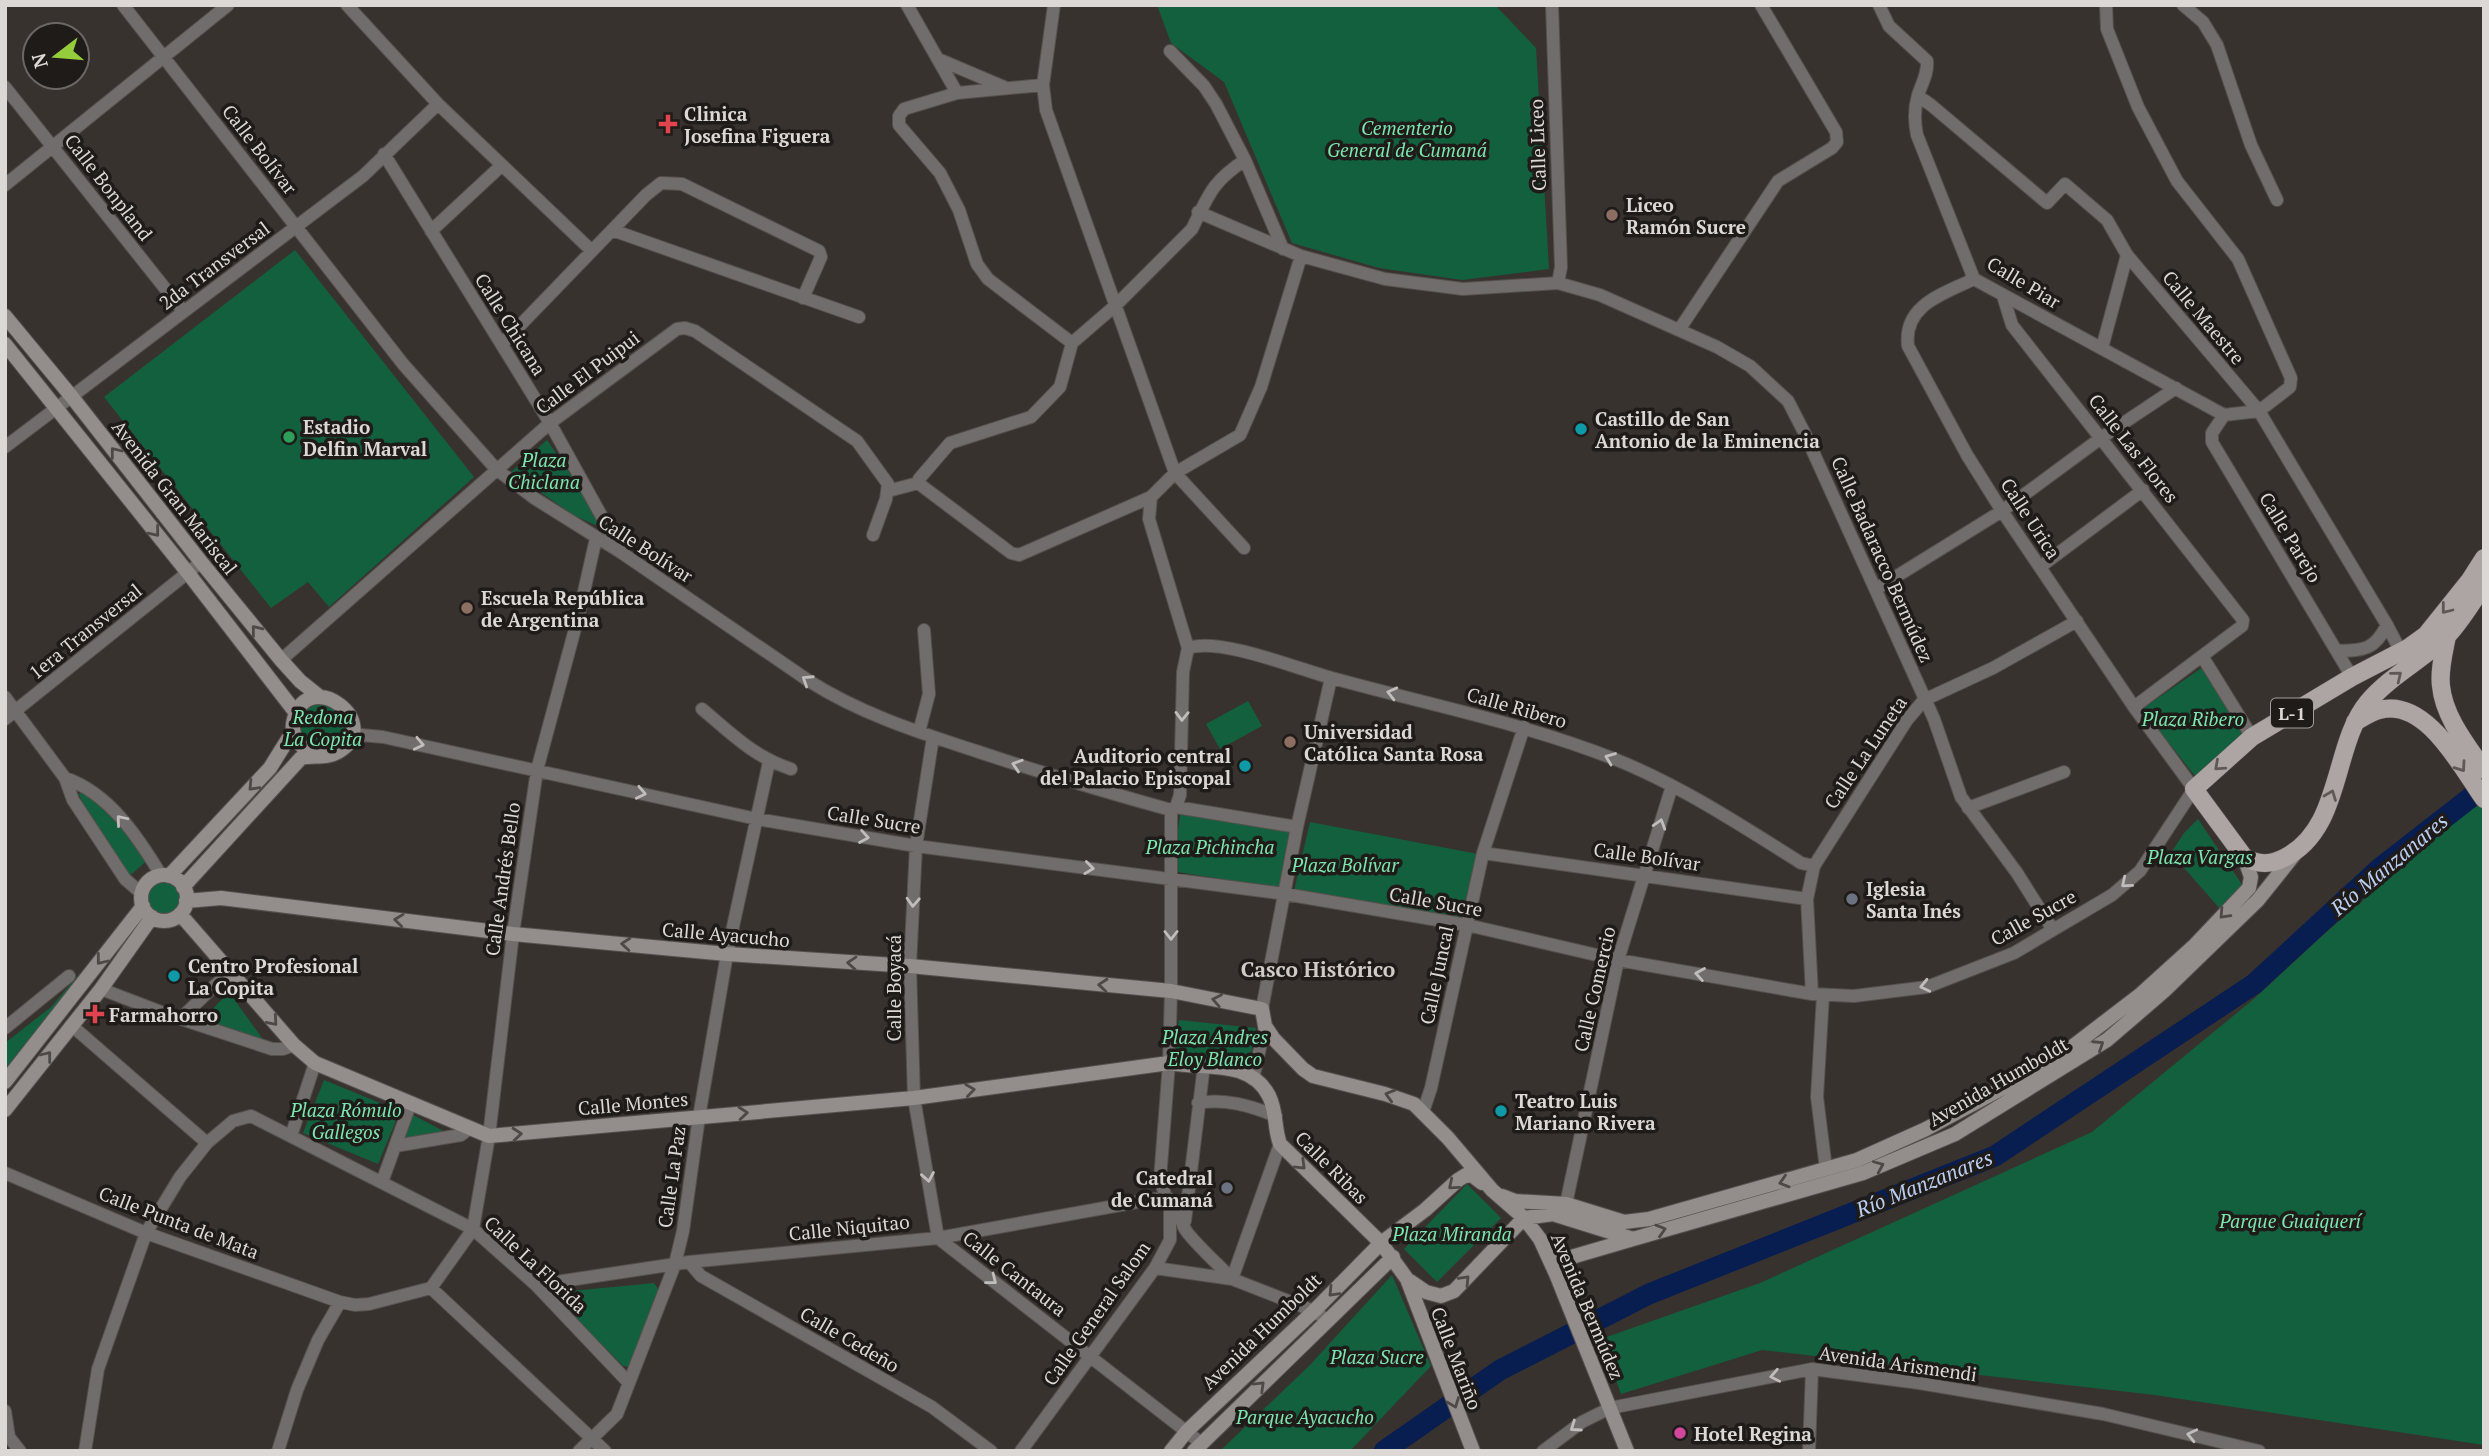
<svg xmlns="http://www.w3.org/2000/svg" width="2489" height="1456" viewBox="0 0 2489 1456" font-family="'PT Serif',serif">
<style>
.green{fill:#12603e}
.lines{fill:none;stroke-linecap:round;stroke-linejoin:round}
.river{stroke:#081e50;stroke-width:21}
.street-casing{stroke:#56504d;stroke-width:14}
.secondary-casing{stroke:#56504d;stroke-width:16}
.primary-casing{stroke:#56504d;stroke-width:19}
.street{stroke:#716d6c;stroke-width:12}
.secondary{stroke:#938d8b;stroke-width:14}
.primary{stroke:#ada5a3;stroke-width:18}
.oneway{stroke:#4d4947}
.oneway2{stroke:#5e5957}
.oneway3{stroke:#c1bdbc}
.health-dot{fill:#e0444e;stroke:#1e1b19;stroke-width:2.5}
.education-dot{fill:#8d6e63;stroke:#1e1b19;stroke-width:2.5}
.culture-dot{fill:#0f9aa8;stroke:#1e1b19;stroke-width:2.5}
.leisure-dot{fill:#2e9e5b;stroke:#1e1b19;stroke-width:2.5}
.worship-dot{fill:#6b7280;stroke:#1e1b19;stroke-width:2.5}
.hotel-dot{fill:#d1479c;stroke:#1e1b19;stroke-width:2.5}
.labels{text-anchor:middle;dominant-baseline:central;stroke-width:7;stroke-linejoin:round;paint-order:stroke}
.shield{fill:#1e1b19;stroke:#a39f9d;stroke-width:2}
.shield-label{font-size:18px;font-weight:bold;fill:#dcd8d6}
.poi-label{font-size:19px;font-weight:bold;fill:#dcd8d6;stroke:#1e1b19;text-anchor:start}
.park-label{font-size:19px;font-style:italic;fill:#7de5af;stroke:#1e1b19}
.street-label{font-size:19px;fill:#dcd8d6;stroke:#1e1b19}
.water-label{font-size:21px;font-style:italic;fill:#bcceef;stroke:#1e1b19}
.neighbourhood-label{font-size:21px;font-weight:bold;fill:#d1cac5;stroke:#1e1b19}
</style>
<rect width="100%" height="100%" fill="#38322f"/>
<path class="green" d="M 1157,5 L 1495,5 L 1536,48 L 1549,269 L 1462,280 L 1379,268 L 1292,243 L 1224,82 L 1171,43 Z
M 295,250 L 474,477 L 329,607 L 308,582 L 271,608 L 104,397 Z
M 547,440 L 603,522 L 598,526 L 575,516 L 511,472 Z
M 2203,667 L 2245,739 L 2199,781 L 2142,709 Z
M 1248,701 L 1262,726 L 1220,749 L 1206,724 Z
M300 726a22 22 0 1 1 44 0a22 22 0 1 1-44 0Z
M 81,791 L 115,816 L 149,859 L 127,878 L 98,834 L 79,795 Z
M 2477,801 L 2484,810 L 2484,1445 L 2155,1395 L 1762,1350 L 1621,1394 L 1601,1339 L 1760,1283 L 2092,1132 L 2255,998 L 2322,936 Z
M 1181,809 L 1290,830 L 1281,889 L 1172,871 Z
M 2198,819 L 2245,889 L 2221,910 L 2171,853 L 2184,833 Z
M 1310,822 L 1478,854 L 1461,920 L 1294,891 Z
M147 898a17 17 0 1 1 34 0a17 17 0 1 1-34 0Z
M 80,973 L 87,980 L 5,1076 L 5,1043 L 51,1007 Z
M 229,992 L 267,1045 L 201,1021 Z
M 1179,1020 L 1256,1028 L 1247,1073 L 1174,1065 Z
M 324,1080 L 400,1111 L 378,1164 L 303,1133 Z
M 413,1115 L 451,1135 L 405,1139 Z
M 1467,1184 L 1501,1218 L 1437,1282 L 1404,1249 Z
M 1392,1275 L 1431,1366 L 1350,1451 L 1220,1451 L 1309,1366 Z
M 654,1283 L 659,1290 L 629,1367 L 623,1366 L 551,1293 Z"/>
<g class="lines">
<path class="river" d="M 1384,1451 L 1500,1370 L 1649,1294 L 1995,1156 L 2254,984 L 2380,868 L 2484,787"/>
<defs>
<path id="street" d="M 123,5 L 403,364 L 496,469 L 534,498 L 622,553 L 809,681 C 861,714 918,732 976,751 C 1042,773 1105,792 1171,810 L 1176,807 L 1297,827
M 347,5 L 438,104 L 592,251
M 907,5 L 957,93
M 1054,5 L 1043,85 L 1046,110 L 1175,473 L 1244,548
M 1552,5 L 1561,267 L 1558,283
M 1879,5 L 1889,26 L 1927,61 C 1928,74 1922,83 1918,95 C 1914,109 1914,121 1917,135 L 1974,279 L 2224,415 L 2259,411 L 2290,387 L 2291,378 L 2238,259 L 2177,181 L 2138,107 L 2107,29 L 2106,5
M 2183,5 L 2203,22 L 2217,45 L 2251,145 L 2277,200
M 1170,51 L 1204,86 L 1216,104 L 1245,160 L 1283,249
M 938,59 L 1004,87
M 1043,85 L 957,93 L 904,109 L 899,116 L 899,125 L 940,173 L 959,210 L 977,264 L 988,279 L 1072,343
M 5,87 L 183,311
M 1918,96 L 1931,105 L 2047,203 L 2065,184 L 2107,220 L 2127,255 L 2259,411 L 2387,625 L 2401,652
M 384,154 L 550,423 L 622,553
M 5,185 L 228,5
M 1198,212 L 1301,256 L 1385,279 L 1463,289 L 1558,283 L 1600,295 L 1717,347 L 1750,366 L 1788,401 L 1805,434 L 1934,719 L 1961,797 L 2017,873 L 2053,930
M 612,230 L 859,317
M 431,231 L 501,166
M 2003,296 L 2012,325 L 2243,620 L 2242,626 L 2134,707
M 1679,330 L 1778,181 L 1832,148 L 1837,142 L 1836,132 L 1761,5
M 502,344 L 646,195 L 661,183 L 682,184 L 819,251 L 821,257 L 803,298
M 2102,348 L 2127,255
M 2224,415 L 2212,433 L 2212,442 L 2352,677
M 5,447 L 363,176 L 438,104
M 918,483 L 1011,553 L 1019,555 L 1151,497 L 1175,473 L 1240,435 L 1261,387 L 1301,256
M 888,491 L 918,483 L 919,479 L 950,443 L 1031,417 L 1060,387 L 1072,343 L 1116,305 L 1192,229 C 1209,194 1212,182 1245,160
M 1151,497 L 1149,519 L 1188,648 L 1183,672 L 1180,795 L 1176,807
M 2040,567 L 2143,490
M 1876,589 L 2002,511 L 2101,438 L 2176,388
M 1188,648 C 1221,637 1297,669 1332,678 C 1426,704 1519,722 1612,758 C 1678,784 1741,825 1801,863 L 1814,866
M 2337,651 C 2363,650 2374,651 2387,625
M 2202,656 L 2252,737
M 281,660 L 550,423 L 677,329 L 685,328 L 695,331 L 857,441 L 888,484 L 886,499 L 873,535
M 5,697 L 65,778 L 73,800 L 125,879 L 141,893
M 702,709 C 732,734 754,757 791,769
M 5,719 L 201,562
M 919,732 L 929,694 L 924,630
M 351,734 L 383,737 L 757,819 L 916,846 L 1285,894 L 1467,925 L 1618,960 L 1812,994 L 1854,996 L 1927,987 L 2014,953 L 2112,895 L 2140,871 L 2194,789 L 2134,707 L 2002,511 L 1967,455 L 1908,346 C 1903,305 1943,294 1974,279
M 933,737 L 916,846 L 910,966 L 914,1098 L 938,1238 L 1201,1443
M 65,778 C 109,793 138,837 161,875
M 1968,808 L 2064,772
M 1483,853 L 1807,899
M 101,989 L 169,1015 L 272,1049 L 283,1049 L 294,1045
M 1812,994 L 1807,899 L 1814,866 L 1907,720 L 1924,700 L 1993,668 L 2077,621
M 1823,995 L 1817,1097 L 1826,1169
M 1262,1009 L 1297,827 L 1331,678
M 181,1018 L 230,971
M 71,1025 L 207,1143
M 5,1028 L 69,976
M 1253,1079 L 1265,1026
M 1198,1103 C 1225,1098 1251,1106 1276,1116
M 1423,1112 L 1431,1088 L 1483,853 L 1524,727
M 291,1136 L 315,1063
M 395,1146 L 461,1135 L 470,1128
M 5,1173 L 146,1233 L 340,1302
M 382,1182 L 410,1105
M 1566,1204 L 1618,960 L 1672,786
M 1185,1221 L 1204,1065
M 689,1262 L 701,1276 L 932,1407 L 991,1451
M 1155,1268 L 1232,1279 L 1314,1311 L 1327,1320
M 536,1285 L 689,1262 L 938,1238 L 1165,1197 C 1184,1204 1177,1216 1185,1229 C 1191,1240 1222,1268 1232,1279 L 1280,1144
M 431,1288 L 605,1451
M 5,1411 L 9,1437 L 20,1451
M 85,1451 L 98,1369 L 146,1233 L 180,1177 L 207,1143 L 233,1121 L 251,1116 L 473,1229 L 536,1285 L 629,1383
M 278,1451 L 297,1390 L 318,1340 L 340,1302 L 355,1305 L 369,1304 L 431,1288 L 473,1229 L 489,1136 L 513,934 L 537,770 L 579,614 L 596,538
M 579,1451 L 617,1414 L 675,1264 L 683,1231 L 699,1117 L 727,954 L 769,762
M 1021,1451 L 1155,1268 L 1170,1240 L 1170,1210 L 1160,1179 L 1169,1063 L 1171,991 L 1171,810
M 1543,1451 L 1582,1422 L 1610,1408 L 1812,1369 L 1919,1383 L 2103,1414 L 2259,1451
M 1809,1451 L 1812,1369"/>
<path id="secondary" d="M 5,316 L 72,397 L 201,562 L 281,660 L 300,681 L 320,697
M 5,344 L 188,573 L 296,713
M141 898a23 23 0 1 1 46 0a23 23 0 1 1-46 0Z
M 169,876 L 270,768 L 293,731
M 183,887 L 301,758 C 313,755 326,759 338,752 C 386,724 309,665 294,719 C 289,735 300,746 312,755
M 186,901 L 221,898 L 513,934 L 727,954 L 910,966 L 1171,991 L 1262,1009 L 1265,1026 L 1273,1038 L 1303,1069 L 1313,1076 L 1385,1094 L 1414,1104 L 1448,1138 L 1492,1190 L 1524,1218 L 1540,1239 L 1556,1274 L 1627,1451
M 180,914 L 294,1045 L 315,1063 L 489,1136 L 914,1098 L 1169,1063 C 1202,1070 1250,1058 1269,1096 C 1277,1112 1274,1128 1280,1144 L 1381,1243 L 1407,1279 L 1426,1292 L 1441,1296 L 1454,1291 L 1524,1218 L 1553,1214 L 1633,1239 L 1863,1173 L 1955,1134 L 2107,1040 L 2164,991 L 2258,900 L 2294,855
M 5,1082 L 143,906
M 5,1110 L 101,989 L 152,917
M 1502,1196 L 1515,1201 L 1566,1204 L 1624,1222 L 1649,1219 L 1857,1160 L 1926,1129 L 2055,1060 L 2141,994 L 2194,946 L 2249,888 L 2251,877 L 2244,857
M 1551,1263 L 1633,1239
M 1407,1279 L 1473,1451
M 1171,1451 L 1187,1431 L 1314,1311 L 1381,1243 L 1425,1210 L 1458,1180 L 1466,1175 L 1473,1176 L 1482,1183
M 1194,1451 L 1393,1257"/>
<path id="primary" d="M 2484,558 L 2470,580 L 2426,635 L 2408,648 L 2352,677 L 2252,737 L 2194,789 L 2244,857 C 2258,865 2270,865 2284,858 C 2343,829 2332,745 2368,702 C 2390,676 2422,660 2446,637 C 2461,622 2472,602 2484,585
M 2447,636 C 2444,652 2439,670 2441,686 C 2444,717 2467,745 2484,770
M 2355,722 C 2362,718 2371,712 2379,710 C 2426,697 2461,767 2484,799"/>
</defs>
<use href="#street" class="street-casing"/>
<use href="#secondary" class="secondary-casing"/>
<use href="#primary" class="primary-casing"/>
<use href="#street" class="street"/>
<use href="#secondary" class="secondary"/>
<use href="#primary" class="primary"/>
</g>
<defs><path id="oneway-chevron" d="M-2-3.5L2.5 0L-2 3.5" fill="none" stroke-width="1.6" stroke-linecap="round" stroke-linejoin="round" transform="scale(1.75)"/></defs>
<g class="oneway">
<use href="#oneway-chevron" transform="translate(115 452) rotate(-128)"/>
<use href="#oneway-chevron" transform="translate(155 532) rotate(51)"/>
<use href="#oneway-chevron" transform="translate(256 630) rotate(-129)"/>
<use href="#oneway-chevron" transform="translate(253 786) rotate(133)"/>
<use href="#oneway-chevron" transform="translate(2224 914) rotate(133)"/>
<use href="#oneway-chevron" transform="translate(399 920) rotate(-173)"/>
<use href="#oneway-chevron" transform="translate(626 944) rotate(-175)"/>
<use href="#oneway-chevron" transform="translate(101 960) rotate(128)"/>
<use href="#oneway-chevron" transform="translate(852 963) rotate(-176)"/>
<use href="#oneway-chevron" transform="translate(1103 985) rotate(-175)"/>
<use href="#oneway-chevron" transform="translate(1217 1000) rotate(-169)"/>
<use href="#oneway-chevron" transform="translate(273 1021) rotate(49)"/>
<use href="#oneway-chevron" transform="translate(2099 1045) rotate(-33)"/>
<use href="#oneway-chevron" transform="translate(47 1056) rotate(-52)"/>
<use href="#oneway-chevron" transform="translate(970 1090) rotate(-8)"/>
<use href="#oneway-chevron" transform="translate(1390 1095) rotate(-164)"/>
<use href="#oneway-chevron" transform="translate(743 1113) rotate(-5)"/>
<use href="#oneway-chevron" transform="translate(517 1134) rotate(-5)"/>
<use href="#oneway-chevron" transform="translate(1301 1165) rotate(44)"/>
<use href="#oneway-chevron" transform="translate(1879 1166) rotate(-23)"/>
<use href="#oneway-chevron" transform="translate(1784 1182) rotate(163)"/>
<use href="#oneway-chevron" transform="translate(1453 1185) rotate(140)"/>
<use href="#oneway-chevron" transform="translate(1661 1230) rotate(-17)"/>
<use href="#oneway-chevron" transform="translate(1465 1280) rotate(-46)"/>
<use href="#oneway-chevron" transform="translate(1333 1292) rotate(134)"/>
<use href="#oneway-chevron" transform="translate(1260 1386) rotate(-44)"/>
<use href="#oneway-chevron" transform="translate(1454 1403) rotate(69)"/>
</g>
<g class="oneway2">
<use href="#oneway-chevron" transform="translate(2446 609) rotate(128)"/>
<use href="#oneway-chevron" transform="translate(2397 676) rotate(-39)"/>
<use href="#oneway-chevron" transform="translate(2219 766) rotate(138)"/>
<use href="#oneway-chevron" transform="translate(2461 767) rotate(55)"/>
<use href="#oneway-chevron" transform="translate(2331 795) rotate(-69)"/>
</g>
<g class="oneway3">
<use href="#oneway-chevron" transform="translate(807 680) rotate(-147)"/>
<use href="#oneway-chevron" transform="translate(1392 693) rotate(-166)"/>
<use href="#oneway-chevron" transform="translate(1182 716) rotate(91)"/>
<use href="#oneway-chevron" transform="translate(419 744) rotate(12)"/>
<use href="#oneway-chevron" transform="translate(1610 758) rotate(-159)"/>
<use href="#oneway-chevron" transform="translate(1017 765) rotate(-162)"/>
<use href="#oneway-chevron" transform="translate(641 793) rotate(12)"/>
<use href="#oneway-chevron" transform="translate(121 820) rotate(-130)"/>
<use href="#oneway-chevron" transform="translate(1660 824) rotate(-73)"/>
<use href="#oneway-chevron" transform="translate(864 837) rotate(10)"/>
<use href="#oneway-chevron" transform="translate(1089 868) rotate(7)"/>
<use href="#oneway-chevron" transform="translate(2126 883) rotate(140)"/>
<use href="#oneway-chevron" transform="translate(913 902) rotate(93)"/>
<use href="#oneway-chevron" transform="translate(1171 935) rotate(90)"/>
<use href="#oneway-chevron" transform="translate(1700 974) rotate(-170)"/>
<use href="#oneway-chevron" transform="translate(1925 986) rotate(167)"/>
<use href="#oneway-chevron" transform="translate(928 1177) rotate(80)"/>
<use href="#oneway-chevron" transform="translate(992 1280) rotate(38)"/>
<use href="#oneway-chevron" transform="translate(1775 1376) rotate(169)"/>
<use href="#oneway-chevron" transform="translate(1575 1427) rotate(145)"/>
<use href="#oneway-chevron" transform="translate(2192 1435) rotate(-167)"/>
</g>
<g class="health-dot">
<path d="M664.5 113.5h7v7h7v7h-7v7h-7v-7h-7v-7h7z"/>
<path d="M91.5 1003.5h7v7h7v7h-7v7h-7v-7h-7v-7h7z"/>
</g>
<g class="education-dot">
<circle cx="1612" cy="215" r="7"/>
<circle cx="467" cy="608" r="7"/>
<circle cx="1290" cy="742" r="7"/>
</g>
<g class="culture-dot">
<circle cx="1581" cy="429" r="7"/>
<circle cx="1245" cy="766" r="7"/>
<circle cx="174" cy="976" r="7"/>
<circle cx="1501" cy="1111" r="7"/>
</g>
<circle class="leisure-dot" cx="289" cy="437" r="7"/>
<g class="worship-dot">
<circle cx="1852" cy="899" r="7"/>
<circle cx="1227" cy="1188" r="7"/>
</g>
<circle class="hotel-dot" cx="1680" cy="1433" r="7"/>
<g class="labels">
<rect class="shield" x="2271" y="698.5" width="42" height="29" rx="5"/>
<g class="shield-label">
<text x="2292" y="713">L-1</text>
</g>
<g class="poi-label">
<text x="684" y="113">Clinica<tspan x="684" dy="22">Josefina Figuera</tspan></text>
<text x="1626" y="204">Liceo<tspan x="1626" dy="22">Ramón Sucre</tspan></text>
<text x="1595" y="418">Castillo de San<tspan x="1595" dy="22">Antonio de la Eminencia</tspan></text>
<text x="303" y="426">Estadio<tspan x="303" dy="22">Delfin Marval</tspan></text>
<text x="481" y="597">Escuela República<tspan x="481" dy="22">de Argentina</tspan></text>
<text x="1304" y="731">Universidad<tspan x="1304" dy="22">Católica Santa Rosa</tspan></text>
<text x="1231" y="755" text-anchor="end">Auditorio central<tspan x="1231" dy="22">del Palacio Episcopal</tspan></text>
<text x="1866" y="888">Iglesia<tspan x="1866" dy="22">Santa Inés</tspan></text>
<text x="188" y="965">Centro Profesional<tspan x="188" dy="22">La Copita</tspan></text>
<text x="109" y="1014">Farmahorro</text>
<text x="1515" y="1100">Teatro Luis<tspan x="1515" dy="22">Mariano Rivera</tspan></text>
<text x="1213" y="1177" text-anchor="end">Catedral<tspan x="1213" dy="22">de Cumaná</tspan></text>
<text x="1694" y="1433">Hotel Regina</text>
</g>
<g class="park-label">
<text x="1407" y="127">Cementerio<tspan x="1407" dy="22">General de Cumaná</tspan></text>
<text x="544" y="459">Plaza<tspan x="544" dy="22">Chiclana</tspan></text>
<text x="323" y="716">Redona<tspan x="323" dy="22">La Copita</tspan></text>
<text x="2193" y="718">Plaza Ribero</text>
<text x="1210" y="846">Plaza Pichincha</text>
<text x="2200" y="856">Plaza Vargas</text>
<text x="1345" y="864">Plaza Bolívar</text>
<text x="1215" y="1036">Plaza Andres<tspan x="1215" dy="22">Eloy Blanco</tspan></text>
<text x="346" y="1109">Plaza Rómulo<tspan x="346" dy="22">Gallegos</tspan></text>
<text x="2290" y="1220">Parque Guaiquerí</text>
<text x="1452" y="1233">Plaza Miranda</text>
<text x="1377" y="1356">Plaza Sucre</text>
<text x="1305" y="1416">Parque Ayacucho</text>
</g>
<g class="street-label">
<text transform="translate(1537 145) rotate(-92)">Calle Liceo</text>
<text transform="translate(260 149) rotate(52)">Calle Bolívar</text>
<text transform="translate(109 187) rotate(52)">Calle Bonpland</text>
<text transform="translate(214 265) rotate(-37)">2da Transversal</text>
<text transform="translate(2024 282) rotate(31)">Calle Piar</text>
<text transform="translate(2204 317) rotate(50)">Calle Maestre</text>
<text transform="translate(511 324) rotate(58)">Calle Chicana</text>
<text transform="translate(587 372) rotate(-37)">Calle El Puipui</text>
<text transform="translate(2134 448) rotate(52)">Calle Las Flores</text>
<text transform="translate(175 497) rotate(52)">Avenida Gran Mariscal</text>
<text transform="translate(2031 518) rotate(57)">Calle Urica</text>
<text transform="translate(2291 537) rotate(59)">Calle Parejo</text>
<text transform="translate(646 548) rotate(33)">Calle Bolívar</text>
<text transform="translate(1883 559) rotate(66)">Calle Badaracco Bermúdez</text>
<text transform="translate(85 631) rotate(-39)">1era Transversal</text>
<text transform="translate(1517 707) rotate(16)">Calle Ribero</text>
<text transform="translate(1865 752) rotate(-56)">Calle La Luneta</text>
<text transform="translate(874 819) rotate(9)">Calle Sucre</text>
<text transform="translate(1647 856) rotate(8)">Calle Bolívar</text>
<text transform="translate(502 879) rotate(-82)">Calle Andrés Bello</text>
<text transform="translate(1436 901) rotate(10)">Calle Sucre</text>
<text transform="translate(2033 917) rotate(-29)">Calle Sucre</text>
<text transform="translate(726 934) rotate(5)">Calle Ayacucho</text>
<text transform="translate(1436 975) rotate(-78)">Calle Juncal</text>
<text transform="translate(893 988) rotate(-90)">Calle Boyacá</text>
<text transform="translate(1594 989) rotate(-77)">Calle Comercio</text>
<text transform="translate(1998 1081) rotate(-30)">Avenida Humboldt</text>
<text transform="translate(633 1103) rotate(-5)">Calle Montes</text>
<text transform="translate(1332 1167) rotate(45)">Calle Ribas</text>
<text transform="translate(671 1177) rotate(-82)">Calle La Paz</text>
<text transform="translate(179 1222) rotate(21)">Calle Punta de Mata</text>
<text transform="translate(849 1227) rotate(-6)">Calle Niquitao</text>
<text transform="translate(536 1264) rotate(43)">Calle La Florida</text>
<text transform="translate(1015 1273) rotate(38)">Calle Cantaura</text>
<text transform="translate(1588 1306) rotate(67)">Avenida Bermúdez</text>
<text transform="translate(1096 1313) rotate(-55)">Calle General Salom</text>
<text transform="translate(1261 1331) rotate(-44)">Avenida Humboldt</text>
<text transform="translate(850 1339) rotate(30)">Calle Cedeño</text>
<text transform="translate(1457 1358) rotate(69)">Calle Mariño</text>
<text transform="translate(1898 1363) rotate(8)">Avenida Arismendi</text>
</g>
<g class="water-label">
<text transform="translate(2389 864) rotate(-40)">Río Manzanares</text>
<text transform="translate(1924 1183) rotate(-22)">Río Manzanares</text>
</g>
<g class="neighbourhood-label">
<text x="1318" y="969">Casco Histórico</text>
</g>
</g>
<rect width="2489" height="1456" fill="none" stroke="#dcd8d6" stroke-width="14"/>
<g transform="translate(56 56) rotate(254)"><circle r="33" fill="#1e1b19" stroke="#6a6765" stroke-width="2"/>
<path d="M0-5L12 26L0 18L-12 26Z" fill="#95cc3b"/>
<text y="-10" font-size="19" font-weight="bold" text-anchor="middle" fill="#dcd8d6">N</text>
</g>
</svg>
